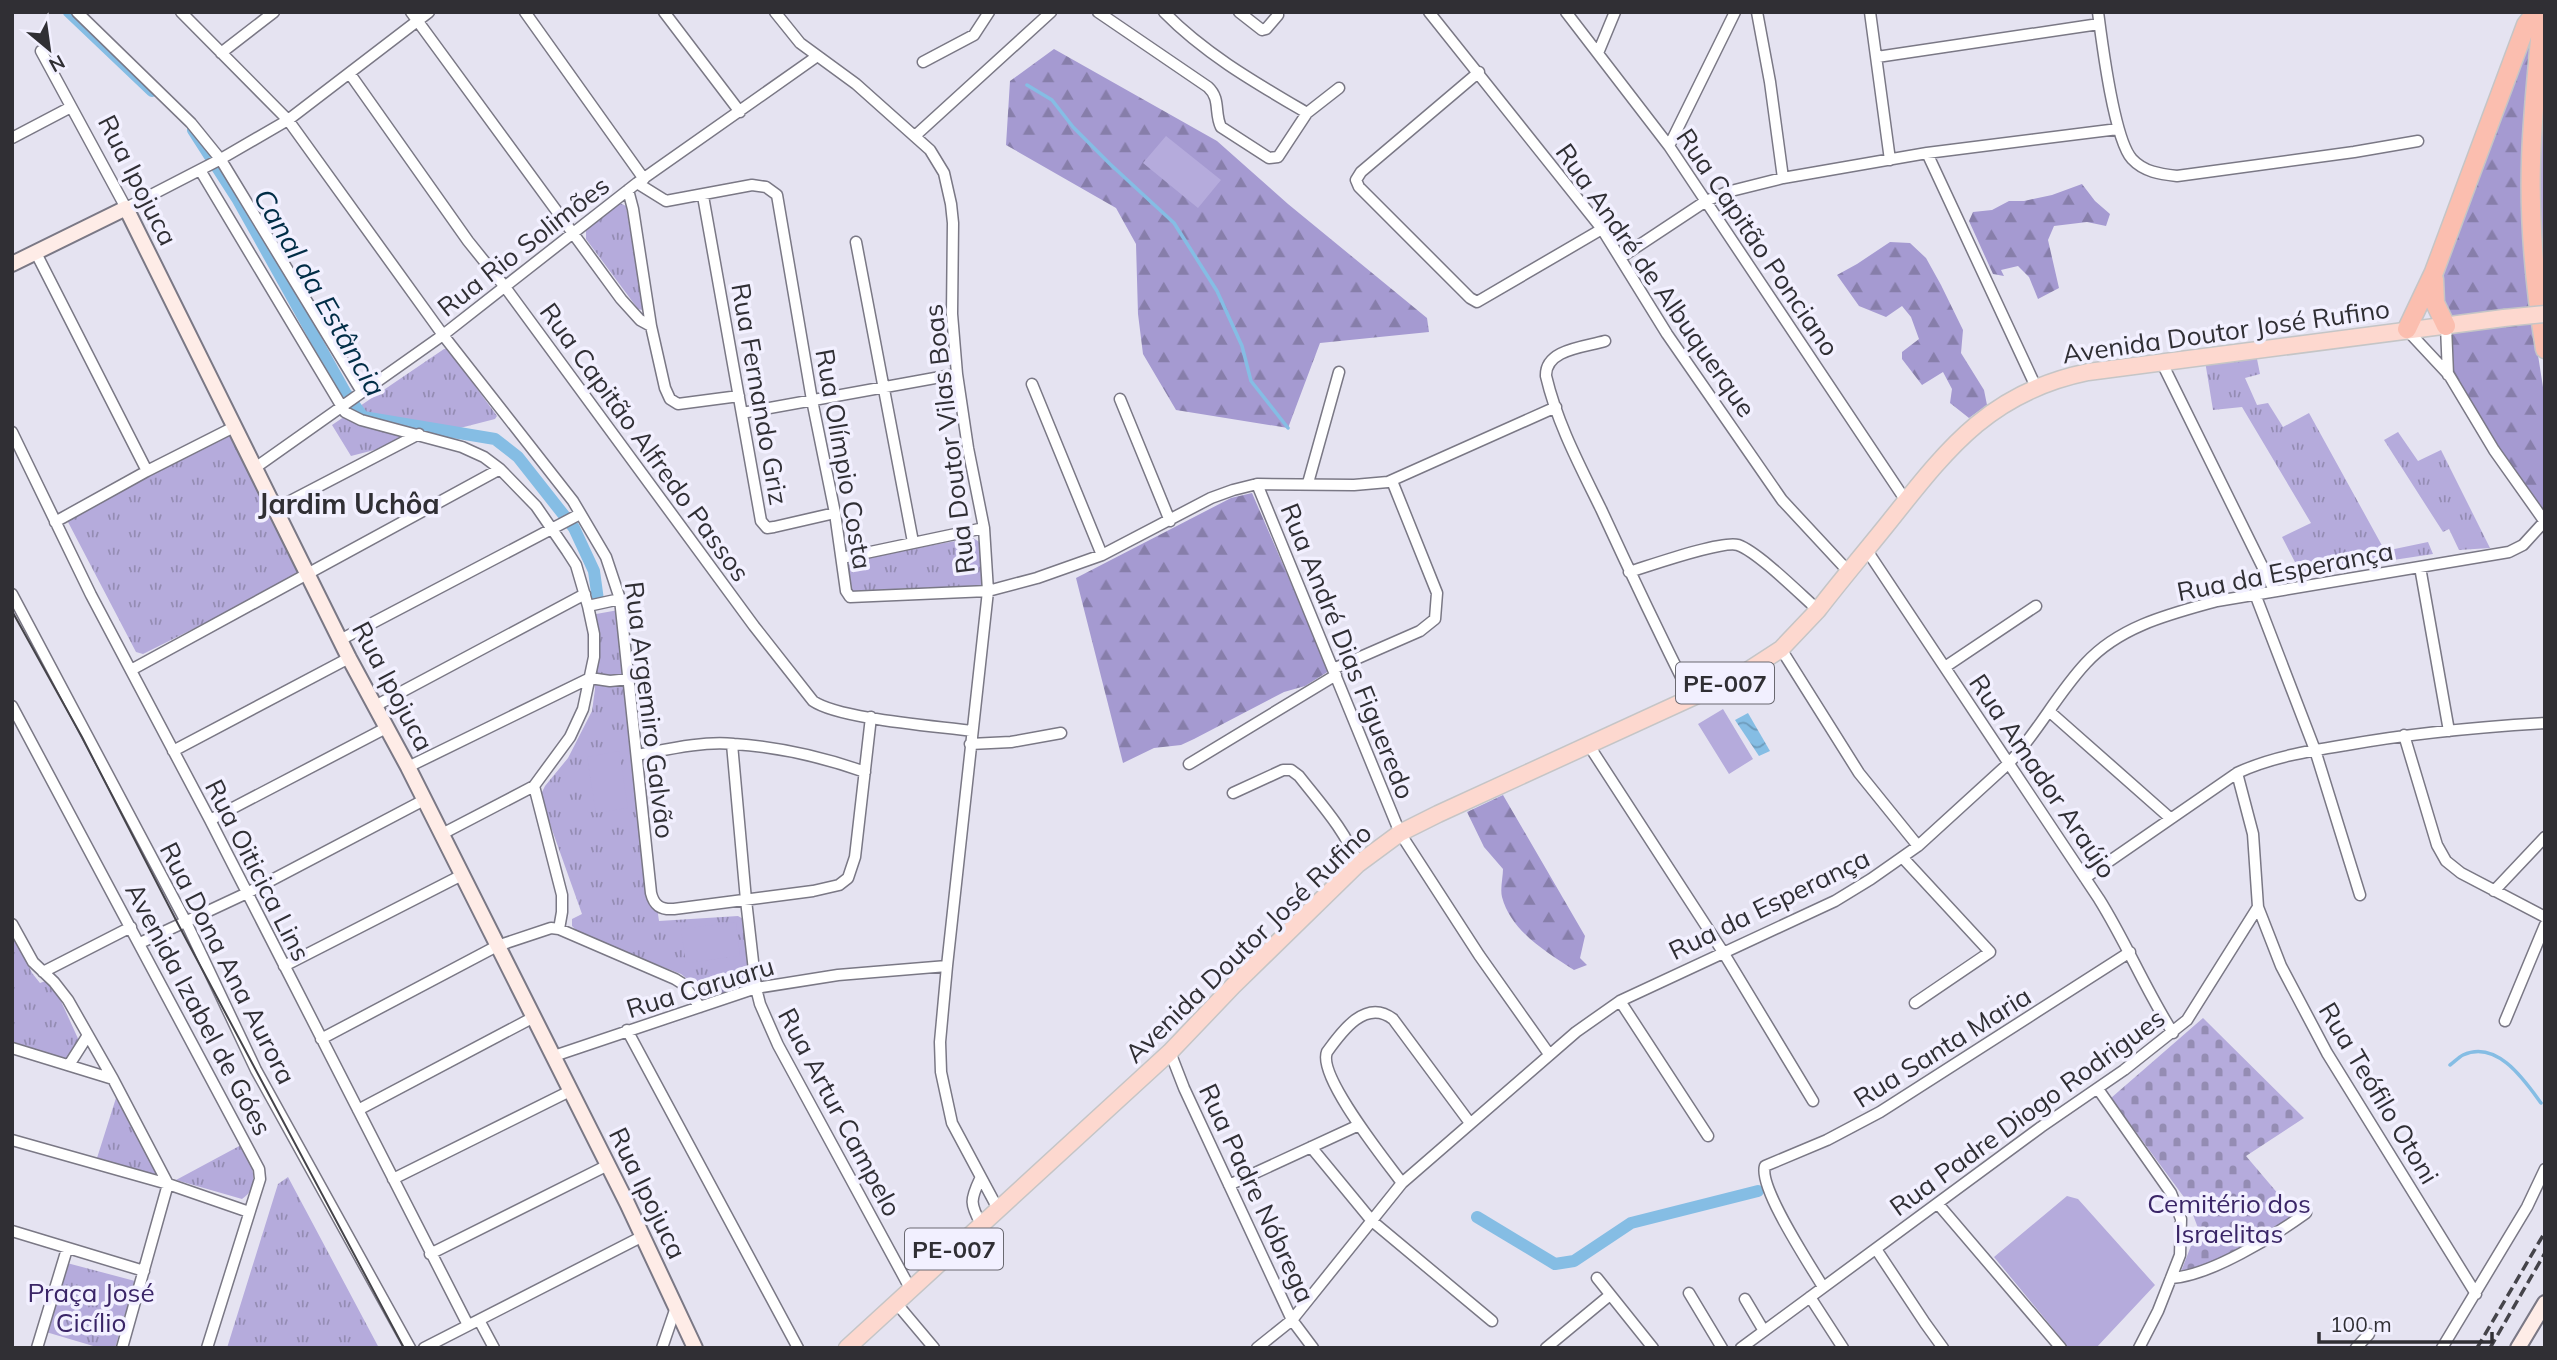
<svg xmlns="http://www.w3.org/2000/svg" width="2557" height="1360" viewBox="0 0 2557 1360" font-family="Mulish,sans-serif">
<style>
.grass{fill:url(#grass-tufts)}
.forest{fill:url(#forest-firs)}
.cemetery{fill:url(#cemetery-stones)}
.garden{fill:#b5abdc}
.water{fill:url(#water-waves)}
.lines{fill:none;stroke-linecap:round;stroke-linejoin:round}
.stream{stroke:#85bde4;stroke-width:3.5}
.canal{stroke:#85bde4;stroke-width:12}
.street-casing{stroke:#7a7885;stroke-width:13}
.secondary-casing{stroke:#7a7885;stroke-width:18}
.primary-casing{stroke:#c5c5c6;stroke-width:19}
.highway-casing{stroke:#c5c5c6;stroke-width:21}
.street{stroke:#fff;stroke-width:10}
.secondary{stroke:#feece7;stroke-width:14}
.primary{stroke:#fdd8cf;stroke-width:16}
.highway{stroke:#fbbeaf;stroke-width:18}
.tram{stroke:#45444a;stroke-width:2}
.rail{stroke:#45444a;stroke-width:3.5;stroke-dasharray:10 5;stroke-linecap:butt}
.primary-bridge-casing{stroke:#c5c5c6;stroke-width:19;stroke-linecap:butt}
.primary-bridge{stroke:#fdd8cf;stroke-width:16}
.labels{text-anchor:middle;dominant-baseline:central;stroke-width:7;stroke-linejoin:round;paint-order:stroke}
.shield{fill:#f2f0ff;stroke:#6a6971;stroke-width:2}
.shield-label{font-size:24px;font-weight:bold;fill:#302f34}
.street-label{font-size:26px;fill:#302f34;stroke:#f2f0ff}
.park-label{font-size:26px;fill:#3a2567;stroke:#f2f0ff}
.water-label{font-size:28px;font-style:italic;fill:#002d46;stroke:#f2f0ff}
.neighbourhood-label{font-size:28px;font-weight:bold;fill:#302f34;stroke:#f2f0ff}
</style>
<defs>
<pattern id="grass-tufts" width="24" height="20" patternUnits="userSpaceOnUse" patternTransform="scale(1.75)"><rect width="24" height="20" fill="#b5abdc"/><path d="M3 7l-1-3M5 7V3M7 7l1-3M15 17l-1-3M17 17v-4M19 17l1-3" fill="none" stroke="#948cb3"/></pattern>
<pattern id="forest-firs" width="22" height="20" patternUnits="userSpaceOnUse" patternTransform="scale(1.75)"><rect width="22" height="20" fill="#a59ad1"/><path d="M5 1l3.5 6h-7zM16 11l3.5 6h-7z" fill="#877eaa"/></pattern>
<pattern id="cemetery-stones" width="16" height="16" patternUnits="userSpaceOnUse" patternTransform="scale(1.75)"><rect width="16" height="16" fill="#b5abdc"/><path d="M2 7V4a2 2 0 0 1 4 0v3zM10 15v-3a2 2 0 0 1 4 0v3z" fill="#948cb3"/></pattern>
<pattern id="water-waves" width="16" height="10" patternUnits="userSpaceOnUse" patternTransform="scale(1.75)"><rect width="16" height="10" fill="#85bde4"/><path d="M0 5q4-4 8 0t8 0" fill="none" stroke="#6d9aba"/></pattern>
</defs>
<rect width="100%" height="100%" fill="#e5e3f1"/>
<path class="grass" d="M 2545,20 L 2545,309 L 2530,235 Z
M 620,203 L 626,206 L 644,307 L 642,310 L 638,309 L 586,239 L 586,230 Z
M 444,349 L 448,349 L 497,416 L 495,419 L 351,456 L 332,425 Z
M 2257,359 L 2260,374 L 2245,378 L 2257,405 L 2268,403 L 2283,427 L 2309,413 L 2385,551 L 2428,542 L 2433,554 L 2274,578 L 2273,571 L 2296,564 L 2282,537 L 2311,523 L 2242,407 L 2213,410 L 2205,361 Z
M 2398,432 L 2418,461 L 2441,450 L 2490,548 L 2459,550 L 2449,529 L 2443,532 L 2384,440 Z
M 231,434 L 302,571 L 293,579 L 143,654 L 136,652 L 68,522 L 72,514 L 223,435 Z
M 973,538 L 981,543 L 983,584 L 979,586 L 895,589 L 851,596 L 845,567 L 847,560 Z
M 624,609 L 651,866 L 659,921 L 738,916 L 745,920 L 749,984 L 744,989 L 714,1000 L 681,974 L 581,935 L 572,926 L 572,919 L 582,914 L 540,796 L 545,786 L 568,758 L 592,711 L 595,689 L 585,616 Z
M 12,932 L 32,973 L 40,983 L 51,979 L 80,1043 L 67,1060 L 12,1043 Z
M 116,1098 L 156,1173 L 155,1175 L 97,1158 Z
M 243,1144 C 250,1161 263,1186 242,1199 L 176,1180 Z
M 288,1177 L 379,1348 L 227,1348 L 278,1184 Z
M 67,1263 L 135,1281 L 115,1348 L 100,1348 L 46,1332 Z"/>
<path class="forest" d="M 2535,18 L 2537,35 L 2522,234 L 2532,313 L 2457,320 L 2443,311 L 2438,277 Z
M 1054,49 L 1217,141 L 1288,204 L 1427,318 L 1429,332 L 1320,343 L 1288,428 L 1176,410 L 1143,354 L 1138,314 L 1136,244 L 1116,208 L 1006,145 L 1010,81 Z
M 2082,184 L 2095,201 L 2110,214 L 2106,226 L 2087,222 L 2054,226 L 2048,240 L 2059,288 L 2038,299 L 2029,277 L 2018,266 L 2001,270 L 2004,276 L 1993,274 L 1969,221 L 1973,212 L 1992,210 L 2009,201 L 2024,201 L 2052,195 Z
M 1890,242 L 1910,243 L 1926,258 L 1941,285 L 1963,330 L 1961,353 L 1984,390 L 1987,405 L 1969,418 L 1950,403 L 1952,389 L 1943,372 L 1922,385 L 1902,359 L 1902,352 L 1919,339 L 1911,317 L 1902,306 L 1886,317 L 1859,306 L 1837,275 L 1857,264 Z
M 2533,323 L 2545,400 L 2545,518 L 2465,404 L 2447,359 L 2448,344 L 2453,331 Z
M 1252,493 L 1329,671 L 1305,686 L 1284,692 L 1194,739 L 1181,745 L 1154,748 L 1123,763 L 1076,578 L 1231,498 Z
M 1503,795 L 1585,936 L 1580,958 L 1587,965 L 1574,970 C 1546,952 1511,931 1502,897 C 1500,889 1503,877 1503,869 L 1484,847 L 1467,812 Z"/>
<path class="cemetery" d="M 2203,1018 L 2304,1118 L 2246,1156 L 2297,1216 L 2223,1260 L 2180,1274 L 2198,1228 L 2189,1204 L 2111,1098 Z"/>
<path class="garden" d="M 1166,136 L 1221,180 L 1198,208 L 1143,163 Z
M 1723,709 L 1753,759 L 1729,774 L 1698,724 Z
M 619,751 L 628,808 L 596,813 L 587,757 Z
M 736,922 L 740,956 L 686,963 L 681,929 Z
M 2067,1196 L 2078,1199 L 2155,1285 L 2096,1348 L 2069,1348 L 1994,1257 Z"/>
<path class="water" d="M 1748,713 L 1770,751 L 1759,756 L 1735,720 Z"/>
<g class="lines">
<path class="stream" d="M 1027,85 L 1052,100 L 1073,127 L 1110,164 L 1174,223 L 1217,291 L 1242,346 L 1251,381 L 1288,428
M 2450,1065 C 2454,1062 2459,1057 2463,1055 C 2497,1039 2525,1081 2541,1103"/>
<path class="canal" d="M 69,12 L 152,91
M 193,130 L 238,200 L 345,392 L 363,417 L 495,439 L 518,457 L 574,528 L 594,571 L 598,600
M 1477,1217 L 1555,1264 L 1574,1261 L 1631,1223 L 1758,1191"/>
<defs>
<path id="street" d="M 77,12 L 191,123 L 221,160 L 362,392
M 181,12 L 288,120 L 443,335 L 573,501 L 606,557 L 620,599 L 651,893 C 654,905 660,910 674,909 L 813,891 L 839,885 L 848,878 L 855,857 L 871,717
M 411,12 L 621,299 L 640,320 L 651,326
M 525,12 L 644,179
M 664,12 L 740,112
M 775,12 L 800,43 L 856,84 L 930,150 L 944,173 L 951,204 L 953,223 L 952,314 L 957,374 L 968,448 L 984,528 L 988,591 L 947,966 L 940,1042 L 941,1072 L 952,1123 L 998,1209
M 1098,12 L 1208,87 C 1221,99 1214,113 1221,127 L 1269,158 L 1278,157 L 1307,113 L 1339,88
M 1164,12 C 1205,54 1256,83 1307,113
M 1239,12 L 1262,30 L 1266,29 L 1278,15 L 1277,12
M 1429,12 L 1602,229 L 1667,334 L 1782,500 L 1848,571
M 1566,12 L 1669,146 L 1906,501
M 1757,12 L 1770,82 L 1783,178
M 1870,12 L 1890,160
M 2098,12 C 2102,43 2114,139 2132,159 C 2144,172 2160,174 2177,176 L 2354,152 L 2418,141
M 41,51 L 126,208 L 219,160 L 288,120 L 429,12
M 221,53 L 274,12
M 1598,53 L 1615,12
M 1877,57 L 2099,24
M 923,62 L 974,35 L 989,12
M 1479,72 L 1361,172 L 1356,180 L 1359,187 L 1470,298 L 1477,302 L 1602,229
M 350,74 L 468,241 L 505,287 L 754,626 L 813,701 C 839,719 936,726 972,731
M 916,135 L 1051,12
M 12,138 L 71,107
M 1669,146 L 1735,12
M 1927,153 L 2036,387
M 200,170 L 345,412 L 361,420 L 462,447 L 484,457 L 500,469 L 536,506 L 567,551 L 576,565 L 588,606 L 594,634 L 594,657 L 583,709 L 570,737 L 534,786 L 442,834
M 637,183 L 666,201 L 752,185 L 766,187 L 777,195 L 812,400 L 835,513 L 846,591 L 850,597 L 988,591 L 1037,578 L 1102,555 L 1211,498 L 1233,490 L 1257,484 L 1354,485 L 1388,482 L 1556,407
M 628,190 L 633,209 L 651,326 L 665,388 L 670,399 L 678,404 L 739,396
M 703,196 L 761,521 L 767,528 L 774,527 L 835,513
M 856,242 L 913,542
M 36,253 L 147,471
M 1620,258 L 1706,201 L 1727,192 L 1783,178 L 1927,153 L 2118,129
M 2446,326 L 2448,375
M 2407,330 L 2449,375 L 2494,450 L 2545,522
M 1605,341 C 1585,347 1545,349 1546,376 C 1557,423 1580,466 1601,509 C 1630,572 1660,635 1691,697
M 2161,361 L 2274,590
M 1032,384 L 1102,555
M 1120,399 L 1170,521
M 742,413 L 957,374
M 12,432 L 91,595 L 210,820 L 468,1325
M 255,468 L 443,335 L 637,183 L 816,57
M 1308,483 L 1339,372
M 1257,484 L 1400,833 L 1479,955 L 1549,1054
M 275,509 L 419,434
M 55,522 L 147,471 L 234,427
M 1866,549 L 2099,899 C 2126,942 2145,989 2173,1033
M 842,558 L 984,528
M 2420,567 L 2449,731
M 1629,572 C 1649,566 1722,540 1738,545 C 1758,552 1800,594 1818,610
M 12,594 L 185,920 L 256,1070 L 410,1348
M 2255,594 L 2315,750 L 2360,895
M 588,606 L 620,599
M 340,640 L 580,514
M 1781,649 L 1859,773 L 1918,846
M 1945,667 L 2036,606
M 1333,669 L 1420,631 L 1435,619 L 1437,593 L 1392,481
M 131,670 L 500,469
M 12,706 L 259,1169 L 260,1179 L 207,1348
M 375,706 L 585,594
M 2050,712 L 2170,818
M 2404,735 L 2437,845 L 2446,861 L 2461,873 L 2545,917
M 732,744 L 746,900 L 756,988 L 760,1004 L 778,1045 L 911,1290
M 970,744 L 1011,742 L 1061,733
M 1588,744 L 1723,952 L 1813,1101
M 173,751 L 349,658
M 637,755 C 669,749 702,741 734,744 C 779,747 823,757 865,772
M 1189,764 L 1336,675
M 408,767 L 590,678 L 610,681 L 629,679
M 534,786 L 562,895 L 562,912 L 559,929
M 1233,793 L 1283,770 L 1291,770 L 1299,776 C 1320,803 1346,831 1358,864
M 210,820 L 386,728
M 1903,858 L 1990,952 L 1915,1003
M 2085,878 L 2237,773 C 2271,757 2309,751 2346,745 C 2412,733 2478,727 2545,723
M 2494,891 L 2545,837
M 2258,907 L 2281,966 L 2327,1053 L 2476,1294
M 12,924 L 33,962 L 54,982 L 68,1000 L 113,1079 L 168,1184 L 122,1348
M 140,943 L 247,893 L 424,800
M 284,966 L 462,875
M 43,972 L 131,927
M 1620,1001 L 1708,1136
M 2505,1021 L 2545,925
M 627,1030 L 798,1348
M 321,1039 L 497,946 L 551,928 L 559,929 L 675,979 L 683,984 L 700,1007
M 12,1048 L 113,1079
M 1170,1052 L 1184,1088 L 1292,1320 L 1313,1348
M 554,1056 L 756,988 L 838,975 L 947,966
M 69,1065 L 88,1035
M 2098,1089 L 2171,1193 L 2181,1219 L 2180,1255 L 2158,1311 L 2139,1348
M 358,1110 L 534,1017
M 12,1140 L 168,1184 L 249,1212
M 1311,1147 L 1372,1221 L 1492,1321
M 393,1179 L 570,1091
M 980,1179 C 970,1200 970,1204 981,1224
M 1402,1183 C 1386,1161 1317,1076 1327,1052 C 1342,1031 1366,998 1393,1019 L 1470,1123
M 1229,1185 L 1359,1125
M 1938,1204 L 2061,1348
M 12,1231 L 144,1271
M 1876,1249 L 1925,1323 L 1943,1348
M 430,1254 L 608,1165
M 1597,1278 L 1653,1348
M 2171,1278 C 2210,1276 2274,1236 2306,1213
M 1823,1287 C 1810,1265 1758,1187 1765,1166 L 1827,1140 L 1880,1112 L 2130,952
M 1689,1293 L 1722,1348
M 1810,1297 L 1843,1348
M 1745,1299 L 1764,1331
M 897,1304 L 934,1348
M 479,1320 L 494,1348
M 37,1348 L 67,1249
M 424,1348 L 643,1236
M 662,1348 L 676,1307
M 1257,1348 L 1292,1320 L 1402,1183 L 1576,1032 L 1620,1001 L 1835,901 L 1871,879 L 1918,846 L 2009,763 C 2038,732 2057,694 2086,663 C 2120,626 2170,614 2217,601 L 2509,552 L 2523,545 L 2544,522
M 1546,1348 L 1610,1295
M 1741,1348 L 2041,1127 L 2124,1070 L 2187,1020 L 2258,907 L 2253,834 L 2237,773
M 2356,1348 L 2369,1334
M 2442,1348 L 2527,1207 L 2545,1169"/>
<path id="secondary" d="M 12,264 L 126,208 L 349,658 L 408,767 L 627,1203 L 695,1348
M 2518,1348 L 2545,1303"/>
<path id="primary" d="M 847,1348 L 1170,1052 L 1233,986 L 1358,864 L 1400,833 L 1438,814 L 1741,675 L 1781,649 L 1818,610 C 1841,580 1865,552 1889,522 C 1948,448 1990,392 2088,372 L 2504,318"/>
<path id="highway" d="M 2542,12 C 2539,62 2532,112 2531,162 C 2529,225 2535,287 2545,349
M 2434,279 L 2435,303 L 2446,326
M 2407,329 L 2434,272 L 2526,25 L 2536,12"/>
</defs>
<use href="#street" class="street-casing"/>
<use href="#secondary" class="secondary-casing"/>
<use href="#primary" class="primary-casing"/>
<use href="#highway" class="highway-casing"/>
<use href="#street" class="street"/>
<use href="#secondary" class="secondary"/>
<use href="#primary" class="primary"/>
<use href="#highway" class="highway"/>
<path class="tram" d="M 12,611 L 82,737 L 178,924 L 404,1348"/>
<path class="rail" d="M 2477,1348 L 2545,1232
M 2490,1348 L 2545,1253"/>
<defs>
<path id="primary-bridge" d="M 2504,318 L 2545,314"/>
</defs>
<use href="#primary-bridge" class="primary-bridge-casing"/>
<use href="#primary-bridge" class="primary-bridge"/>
</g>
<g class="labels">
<g class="shield">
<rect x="1676" y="662.5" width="98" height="41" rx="5"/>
<rect x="905" y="1228.5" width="98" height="41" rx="5"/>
</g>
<g class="shield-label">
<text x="1725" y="683">PE-007</text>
<text x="954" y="1249">PE-007</text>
</g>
<g class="street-label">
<text transform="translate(138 180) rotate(63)">Rua Ipojuca</text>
<text transform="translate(1758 242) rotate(56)">Rua Capitão Ponciano</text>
<text transform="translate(523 246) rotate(-38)">Rua Rio Solimões</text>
<text transform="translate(1656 280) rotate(55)">Rua André de Albuquerque</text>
<text transform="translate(2226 331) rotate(-8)">Avenida Doutor José Rufino</text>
<text transform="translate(760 394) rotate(80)">Rua Fernando Griz</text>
<text transform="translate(949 439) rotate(-97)">Rua Doutor Vilas Boas</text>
<text transform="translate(645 442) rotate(54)">Rua Capitão Alfredo Passos</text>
<text transform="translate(844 459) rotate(80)">Rua Olímpio Costa</text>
<text transform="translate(2285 571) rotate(-11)">Rua da Esperança</text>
<text transform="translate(1348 651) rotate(68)">Rua André Dias Figueredo</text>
<text transform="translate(393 686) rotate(62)">Rua Ipojuca</text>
<text transform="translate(650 710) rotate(83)">Rua Argemiro Galvão</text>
<text transform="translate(2043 776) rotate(56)">Rua Amador Araújo</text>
<text transform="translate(258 870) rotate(63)">Rua Oiticica Lins</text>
<text transform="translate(1769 904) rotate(-26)">Rua da Esperança</text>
<text transform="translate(1248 943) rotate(-44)">Avenida Doutor José Rufino</text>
<text transform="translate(228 963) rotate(63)">Rua Dona Ana Aurora</text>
<text transform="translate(700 987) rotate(-17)">Rua Caruaru</text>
<text transform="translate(199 1009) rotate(62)">Avenida Izabel de Góes</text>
<text transform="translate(1942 1047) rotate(-32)">Rua Santa Maria</text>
<text transform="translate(2379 1093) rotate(59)">Rua Teófilo Otoni</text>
<text transform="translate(840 1112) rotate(62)">Rua Artur Campelo</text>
<text transform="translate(2027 1112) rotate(-36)">Rua Padre Diogo Rodrigues</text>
<text transform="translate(648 1193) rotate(64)">Rua Ipojuca</text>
<text transform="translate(1257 1193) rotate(65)">Rua Padre Nóbrega</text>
</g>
<g class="park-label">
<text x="2229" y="1203">Cemitério dos<tspan x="2229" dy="30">Israelitas</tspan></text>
<text x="91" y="1292">Praça José<tspan x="91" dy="30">Cicílio</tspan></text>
</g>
<g class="water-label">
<text transform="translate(320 292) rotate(60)">Canal da Estância</text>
</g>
<g class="neighbourhood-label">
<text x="349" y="503">Jardim Uchôa</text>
</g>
</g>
<rect width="2557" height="1360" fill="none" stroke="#302f34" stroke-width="28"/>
<g transform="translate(49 49) rotate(151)" stroke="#f2f0ff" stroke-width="5" paint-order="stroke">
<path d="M0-5L12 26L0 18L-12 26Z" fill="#302f34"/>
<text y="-10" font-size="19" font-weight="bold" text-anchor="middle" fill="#302f34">N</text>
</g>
<path d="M2319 1332v10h173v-10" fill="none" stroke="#302f34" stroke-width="3.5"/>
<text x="2330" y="1332" font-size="21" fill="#302f34" stroke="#f2f0ff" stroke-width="5" paint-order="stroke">100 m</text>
</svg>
